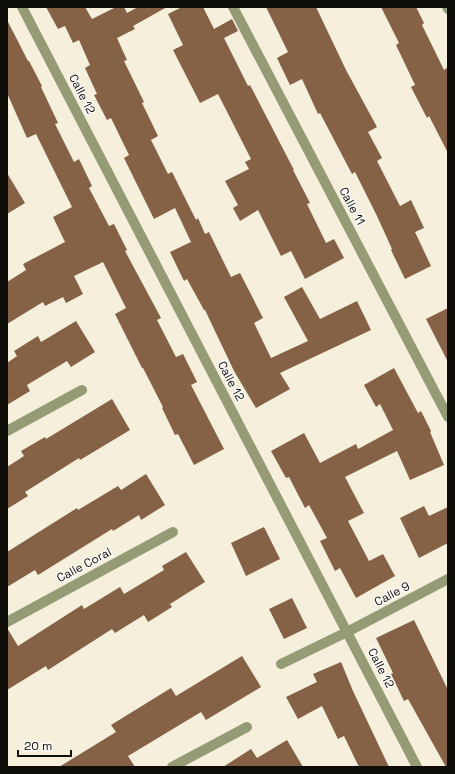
<svg xmlns="http://www.w3.org/2000/svg" width="455" height="774" viewBox="0 0 455 774" font-family="'Space Grotesk',sans-serif">
<style>
.building{fill:#856145}
.lines{fill:none;stroke-linecap:round;stroke-linejoin:round}
.street{stroke:#959c75;stroke-width:10}
.labels{text-anchor:middle;dominant-baseline:central;stroke-width:3;stroke-linejoin:round;paint-order:stroke}
.street-label{font-size:12px;fill:#0f0d07;stroke:#fefcf9}
</style>
<rect width="100%" height="100%" fill="#f6efdc"/>
<path class="building" d="M 46,7 L 85,7 L 92,19 L 116,7 L 124,7 L 127,13 L 138,7 L 167,7 L 133,26 L 135,29 L 117,38 L 127,60 L 124,61 L 144,102 L 142,103 L 158,136 L 151,140 L 168,174 L 172,172 L 196,220 L 198,218 L 205,234 L 209,232 L 231,277 L 240,273 L 263,318 L 254,323 L 271,358 L 308,341 L 284,297 L 302,287 L 320,319 L 357,301 L 371,330 L 280,373 L 290,389 L 256,408 L 234,371 L 205,310 L 204,310 L 187,279 L 184,281 L 170,252 L 191,242 L 175,208 L 154,219 L 124,158 L 129,155 L 111,118 L 107,120 L 94,95 L 97,94 L 85,68 L 90,65 L 79,40 L 73,43 L 65,26 L 58,29 Z
M 182,7 L 203,7 L 214,29 L 232,19 L 238,31 L 224,38 L 248,86 L 250,85 L 294,170 L 293,170 L 310,203 L 307,204 L 326,243 L 334,239 L 344,258 L 305,279 L 291,251 L 281,256 L 258,210 L 240,221 L 233,208 L 238,205 L 225,181 L 249,169 L 245,162 L 251,159 L 218,94 L 200,103 L 173,50 L 183,45 L 168,14 Z
M 266,7 L 316,7 L 346,70 L 377,127 L 368,132 L 382,158 L 377,161 L 400,206 L 411,200 L 424,228 L 415,232 L 431,266 L 405,279 L 391,250 L 392,249 L 377,216 L 355,172 L 352,174 L 320,113 L 318,114 L 302,79 L 290,85 L 277,58 L 288,52 Z
M 381,7 L 416,7 L 424,23 L 422,25 L 444,70 L 448,67 L 448,153 L 429,116 L 427,118 L 411,87 L 415,85 L 396,45 L 399,43 Z
M 7,20 L 28,61 L 29,61 L 42,86 L 41,87 L 58,123 L 55,124 L 74,162 L 79,159 L 92,186 L 89,188 L 109,226 L 114,224 L 127,250 L 125,251 L 161,318 L 157,320 L 176,357 L 183,354 L 197,382 L 191,385 L 224,449 L 194,465 L 178,434 L 175,435 L 162,408 L 163,407 L 143,368 L 142,368 L 115,314 L 126,308 L 103,262 L 74,276 L 83,294 L 66,303 L 63,297 L 45,306 L 43,302 L 7,324 L 7,282 L 26,270 L 23,264 L 65,242 L 53,217 L 72,207 L 36,134 L 27,138 L 7,93 Z
M 7,173 L 25,203 L 7,214 Z
M 448,308 L 448,362 L 426,319 Z
M 76,321 L 95,352 L 71,367 L 67,361 L 27,385 L 30,391 L 7,405 L 7,363 L 17,356 L 14,351 L 38,336 L 41,342 Z
M 394,368 L 418,413 L 421,411 L 431,431 L 430,432 L 444,465 L 410,480 L 397,451 L 345,477 L 364,513 L 348,521 L 369,561 L 383,554 L 395,576 L 356,598 L 340,568 L 335,571 L 320,541 L 327,538 L 309,505 L 305,508 L 289,477 L 286,478 L 271,451 L 304,433 L 320,463 L 356,444 L 358,449 L 393,430 L 380,404 L 376,407 L 364,385 Z
M 112,399 L 130,430 L 80,460 L 79,458 L 25,492 L 28,496 L 7,509 L 7,467 L 24,456 L 21,451 L 45,437 L 46,439 Z
M 146,474 L 165,505 L 141,520 L 139,515 L 113,531 L 112,529 L 38,575 L 35,570 L 7,587 L 7,552 L 77,508 L 78,510 L 118,486 L 121,490 Z
M 424,506 L 429,516 L 448,507 L 448,543 L 419,558 L 400,518 Z
M 264,527 L 280,559 L 246,576 L 231,543 Z
M 186,552 L 205,582 L 170,604 L 172,607 L 148,622 L 144,615 L 115,633 L 112,629 L 48,670 L 46,666 L 7,690 L 7,628 L 18,646 L 82,605 L 84,609 L 120,587 L 124,594 L 164,570 L 162,566 Z
M 292,598 L 307,628 L 284,639 L 269,609 Z
M 414,620 L 448,690 L 448,767 L 446,767 L 408,699 L 404,701 L 391,674 L 393,673 L 376,638 Z
M 242,656 L 261,687 L 206,720 L 201,712 L 128,756 L 135,767 L 59,767 L 116,732 L 111,725 L 171,688 L 176,696 Z
M 341,662 L 353,691 L 389,767 L 359,767 L 344,736 L 338,739 L 322,706 L 298,719 L 286,697 L 317,682 L 313,674 Z
M 287,740 L 303,767 L 223,767 L 251,749 L 257,758 Z"/>
<g class="lines">
<path class="street" d="M 22,7 L 417,767
M 233,7 L 448,417
M 447,7 L 448,9
M 7,431 L 82,390
M 7,622 L 173,532
M 281,664 L 347,632 L 448,579
M 172,767 L 247,727"/>
</g>
<g class="labels">
<g class="street-label">
<text transform="translate(82 94) rotate(63)">Calle 12</text>
<text transform="translate(352 206) rotate(62)">Calle 11</text>
<text transform="translate(231 381) rotate(62)">Calle 12</text>
<text transform="translate(84 565) rotate(-28)">Calle Coral</text>
<text transform="translate(392 594) rotate(-28)">Calle 9</text>
<text transform="translate(381 668) rotate(63)">Calle 12</text>
</g>
</g>
<rect width="455" height="774" fill="none" stroke="#0f0d07" stroke-width="16"/>
<path d="M18 750v6h53v-6" fill="none" stroke="#0f0d07" stroke-width="2"/>
<text x="24" y="750" font-size="12" fill="#0f0d07" stroke="#fefcf9" stroke-width="3" paint-order="stroke">20 m</text>
</svg>
